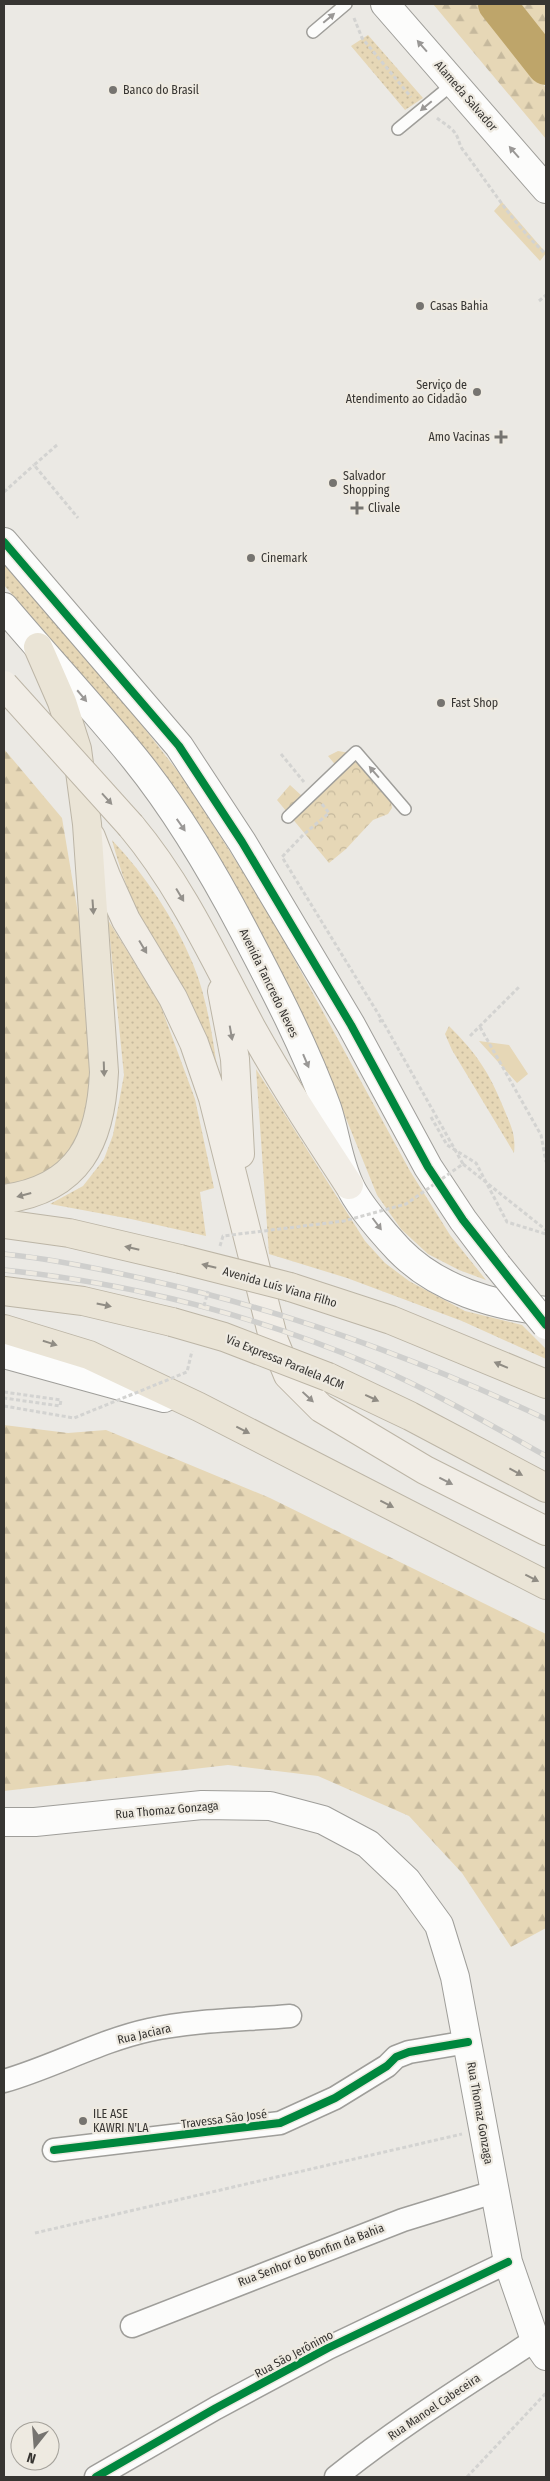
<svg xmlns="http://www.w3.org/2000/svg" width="550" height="2481" viewBox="0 0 550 2481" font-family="'Fira Sans Condensed',sans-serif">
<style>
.grass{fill:url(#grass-dots)}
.forest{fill:url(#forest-firs)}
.park{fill:url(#park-crowns)}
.garden{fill:#e6d7b6}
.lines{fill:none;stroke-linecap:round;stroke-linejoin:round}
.river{stroke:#bea56a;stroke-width:38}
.lane-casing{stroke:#9f9e9a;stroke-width:14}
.street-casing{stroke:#9f9e9a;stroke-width:25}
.secondary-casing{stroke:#9f9e9a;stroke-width:30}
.primary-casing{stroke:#bcb5a6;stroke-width:30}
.highway-casing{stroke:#bcb5a6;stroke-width:30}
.path{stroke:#d3d3d1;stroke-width:3;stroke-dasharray:4 2.5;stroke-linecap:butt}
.lane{stroke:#fcfcfb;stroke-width:11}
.street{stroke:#fcfcfb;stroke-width:22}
.secondary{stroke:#fcfcfb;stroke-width:28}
.primary{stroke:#f1ede6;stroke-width:28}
.highway{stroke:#eae4d6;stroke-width:28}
.rail-casing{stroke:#cfcfcd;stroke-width:5.5}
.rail{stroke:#eeeae1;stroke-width:4;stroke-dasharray:11;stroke-linecap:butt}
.secondary-bridge-casing{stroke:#9f9e9a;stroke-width:30;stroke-linecap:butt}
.primary-bridge-casing{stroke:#bcb5a6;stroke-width:30;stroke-linecap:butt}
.highway-bridge-casing{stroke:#bcb5a6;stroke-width:30;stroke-linecap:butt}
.path-bridge{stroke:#d3d3d1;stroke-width:3;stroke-dasharray:4 2.5;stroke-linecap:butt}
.secondary-bridge{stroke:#fcfcfb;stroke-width:28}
.primary-bridge{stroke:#f1ede6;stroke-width:28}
.highway-bridge{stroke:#eae4d6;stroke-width:28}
.cycleway-casing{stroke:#eeeae1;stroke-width:11}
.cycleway{stroke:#00873e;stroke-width:8}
.oneway{fill:#9a9896}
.oneway2{fill:#94918c}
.oneway3{fill:#908c84}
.poi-dot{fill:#767470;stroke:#eeeae1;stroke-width:2}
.labels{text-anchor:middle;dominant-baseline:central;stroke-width:4.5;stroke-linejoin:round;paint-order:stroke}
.poi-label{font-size:12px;fill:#373532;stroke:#eeeae1;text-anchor:start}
.street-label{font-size:12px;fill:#373532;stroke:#eeeae1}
</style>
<defs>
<pattern id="grass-dots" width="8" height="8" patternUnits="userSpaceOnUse" patternTransform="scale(1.25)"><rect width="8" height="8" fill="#e6d7b6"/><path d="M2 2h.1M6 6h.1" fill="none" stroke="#c6b99d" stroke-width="1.8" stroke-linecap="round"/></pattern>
<pattern id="forest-firs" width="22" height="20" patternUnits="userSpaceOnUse" patternTransform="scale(1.25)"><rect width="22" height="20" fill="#e6d7b6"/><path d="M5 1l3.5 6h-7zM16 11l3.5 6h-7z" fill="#c6b99d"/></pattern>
<pattern id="park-crowns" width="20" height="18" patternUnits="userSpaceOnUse" patternTransform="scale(1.25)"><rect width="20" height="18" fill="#e6d7b6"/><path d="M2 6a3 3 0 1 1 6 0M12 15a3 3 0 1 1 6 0" fill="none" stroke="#c6b99d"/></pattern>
</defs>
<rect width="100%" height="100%" fill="#ebe9e4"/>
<path class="grass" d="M 368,35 L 423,98 L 405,110 L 351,46 Z
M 4,563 L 113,688 L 186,782 L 270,915 L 410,1171 L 450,1235 L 486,1280 L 459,1270 L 428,1254 L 401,1229 L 377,1195 L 318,1049 L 254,919 L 174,789 L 101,697 L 4,585 Z
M 112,840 C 146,876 174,918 193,964 C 208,1000 213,1041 219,1079 C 181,1002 134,923 112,840 Z
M 108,920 L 160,1004 L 195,1099 L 214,1188 L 200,1192 L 206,1236 L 131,1219 L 50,1204 L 83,1186 L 104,1159 L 113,1135 L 124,1075 Z
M 449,1026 C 477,1054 489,1072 504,1109 C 511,1126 516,1135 514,1153 L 452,1050 L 445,1034 Z
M 256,1069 L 365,1241 L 385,1263 L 409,1281 L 465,1311 L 522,1325 L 546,1349 L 546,1359 L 462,1321 L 347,1278 L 269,1254 Z"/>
<path class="forest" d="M 433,4 L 479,4 L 546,88 L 546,139 Z
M 513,4 L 546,4 L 546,46 Z
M 4,749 L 62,818 L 82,937 L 94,1058 L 85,1128 L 59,1167 L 23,1187 L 4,1189 Z
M 4,1425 L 68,1433 L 106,1430 L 270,1498 L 546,1634 L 546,1928 L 511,1947 L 462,1873 L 409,1816 L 318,1776 L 228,1765 L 4,1791 Z"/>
<path class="park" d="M 338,751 L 350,753 L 391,800 L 392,808 L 388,814 L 373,820 L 346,849 L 329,863 L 277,800 L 290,785 L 302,796 L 338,768 L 328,756 Z"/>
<path class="garden" d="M 502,202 L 546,253 L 540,261 L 494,211 Z
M 479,1041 L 509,1045 L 528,1074 L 517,1083 Z"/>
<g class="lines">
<path class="river" d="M 497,4 L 546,66"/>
<defs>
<path id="lane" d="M 313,32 L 346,4
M 398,129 L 454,83
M 288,817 L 356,752 L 405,809"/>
<path id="street" d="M 4,2081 C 53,2067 99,2041 149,2030 C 195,2020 244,2020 290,2016
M 54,2150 L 280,2123 L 335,2098 L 387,2066 L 396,2057 L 409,2052 L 468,2042
M 132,2326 L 403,2220 L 494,2192
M 96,2477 L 216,2408 L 328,2348 L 508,2262
M 336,2477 C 398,2427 468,2384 535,2340"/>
<path id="secondary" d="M 385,4 L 546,189
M 4,542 L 179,746 L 242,842 L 351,1025 L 428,1167 L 463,1220 L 497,1265
M 4,607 C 47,658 93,707 135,759 C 177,811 213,872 244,931 C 274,988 305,1047 327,1108 C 335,1132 338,1160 349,1184 C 357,1203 384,1234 399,1250 C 437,1289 494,1306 546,1311
M 4,1354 L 164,1398
M 4,1822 L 35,1822 L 202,1805 L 270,1806 L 323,1820 L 368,1844 L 407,1881 L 439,1925 L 455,1977 L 508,2262 L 535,2340 L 546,2356"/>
<path id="primary" d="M 131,826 C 182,887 214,958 251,1027 C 281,1081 315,1133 349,1185
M 91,837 L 106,876 L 126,920 L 173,998 L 194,1043 L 213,1098 L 274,1341 L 288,1375 L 321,1408 L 425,1470 L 546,1531
M 222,991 L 235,1059 L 240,1154"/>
<path id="highway" d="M 4,1199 C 79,1189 101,1141 104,1072 L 87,824 L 77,749 L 62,702 L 38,647
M 4,1224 L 69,1233 L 180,1259
M 290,1287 L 391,1320 L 546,1384
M 4,1291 L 83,1301 L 172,1322
M 4,1329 L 89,1355 L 199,1407 L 546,1585
M 328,1377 L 410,1416 L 546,1488"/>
</defs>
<use href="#lane" class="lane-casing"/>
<use href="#street" class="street-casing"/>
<use href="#secondary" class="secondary-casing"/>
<use href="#primary" class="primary-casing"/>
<use href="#highway" class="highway-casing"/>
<path class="path" d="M 354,18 L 362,38 L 411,97
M 437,118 C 443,123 451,127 455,133 C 459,138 459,145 463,150 C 491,187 512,223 546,254
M 539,301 L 546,295
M 57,445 L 34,465 L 78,518
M 4,492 L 34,465
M 281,754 L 304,782
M 322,804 L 329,813 L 303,835 L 282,857 L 382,1020 L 377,1023
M 480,1027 L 541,1135 L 546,1162
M 470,1036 L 519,987
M 431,1117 L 447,1145 L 476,1163 L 507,1222 L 546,1234
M 4,1392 L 61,1400 L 60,1406 L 4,1398
M 35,2233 L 462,2134
M 467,2477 L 546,2393"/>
<use href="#lane" class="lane"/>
<use href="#street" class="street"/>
<use href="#secondary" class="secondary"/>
<use href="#primary" class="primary"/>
<use href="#highway" class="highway"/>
<defs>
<path id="rail" d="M 4,1254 C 53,1259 101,1269 149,1280 C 287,1311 418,1359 546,1419
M 4,1270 C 129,1283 255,1315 372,1365 C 432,1391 489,1424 546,1456"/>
</defs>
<use href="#rail" class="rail-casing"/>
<use href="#rail" class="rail"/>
<defs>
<path id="secondary-bridge" d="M 497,1265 L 546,1325"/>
<path id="primary-bridge" d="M 4,685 L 131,826"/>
<path id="highway-bridge" d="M 180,1259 L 290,1287
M 172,1322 L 224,1337 L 328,1377"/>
</defs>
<use href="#secondary-bridge" class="secondary-bridge-casing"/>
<use href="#primary-bridge" class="primary-bridge-casing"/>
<use href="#highway-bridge" class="highway-bridge-casing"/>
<path class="path-bridge" d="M 463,1164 L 546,1230
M 220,1246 L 223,1236 L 344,1221 L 406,1204 L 463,1164 L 382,1020
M 204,1306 L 208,1291
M 4,1406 L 74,1418 L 187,1372 L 192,1351"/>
<use href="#secondary-bridge" class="secondary-bridge"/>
<use href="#primary-bridge" class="primary-bridge"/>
<use href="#highway-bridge" class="highway-bridge"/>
<defs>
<path id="cycleway" d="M 4,542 L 179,746 L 242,842 L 351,1025 L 428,1167 L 463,1220 L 546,1325
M 54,2150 L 280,2123 L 335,2098 L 387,2066 L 396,2057 L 409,2052 L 468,2042
M 96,2477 L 216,2408 L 328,2348 L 508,2262"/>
</defs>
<use href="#cycleway" class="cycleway-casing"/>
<use href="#cycleway" class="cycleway"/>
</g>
<defs><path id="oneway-solid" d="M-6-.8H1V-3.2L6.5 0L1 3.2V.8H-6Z" transform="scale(1.25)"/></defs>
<g class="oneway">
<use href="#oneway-solid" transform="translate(329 18) rotate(-40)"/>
<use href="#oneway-solid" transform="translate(422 46) rotate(-131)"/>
<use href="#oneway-solid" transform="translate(426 106) rotate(140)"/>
<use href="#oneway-solid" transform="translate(514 152) rotate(-131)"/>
<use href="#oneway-solid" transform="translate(82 696) rotate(50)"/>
<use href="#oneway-solid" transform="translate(374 772) rotate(-131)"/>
<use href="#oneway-solid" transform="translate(181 825) rotate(55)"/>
<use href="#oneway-solid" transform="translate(306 1061) rotate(67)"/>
<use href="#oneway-solid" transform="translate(377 1224) rotate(53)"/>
</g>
<g class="oneway2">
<use href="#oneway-solid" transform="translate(107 799) rotate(48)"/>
<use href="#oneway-solid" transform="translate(180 895) rotate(59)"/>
<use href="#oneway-solid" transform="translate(143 947) rotate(59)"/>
<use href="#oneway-solid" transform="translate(231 1033) rotate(80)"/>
<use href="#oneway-solid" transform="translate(308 1397) rotate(43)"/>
<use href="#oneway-solid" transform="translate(446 1481) rotate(27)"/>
</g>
<g class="oneway3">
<use href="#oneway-solid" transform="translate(93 907) rotate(86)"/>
<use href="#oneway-solid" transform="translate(104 1069) rotate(88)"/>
<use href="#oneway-solid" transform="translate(24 1195) rotate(165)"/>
<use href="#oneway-solid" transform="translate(132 1248) rotate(-167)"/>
<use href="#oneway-solid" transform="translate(209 1266) rotate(-166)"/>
<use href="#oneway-solid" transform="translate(104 1305) rotate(12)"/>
<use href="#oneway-solid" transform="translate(50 1343) rotate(17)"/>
<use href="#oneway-solid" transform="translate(501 1365) rotate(-157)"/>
<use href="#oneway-solid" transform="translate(372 1398) rotate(25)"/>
<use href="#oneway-solid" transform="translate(243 1430) rotate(27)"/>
<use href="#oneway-solid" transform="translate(516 1472) rotate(28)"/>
<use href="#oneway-solid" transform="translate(387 1504) rotate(27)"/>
<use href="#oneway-solid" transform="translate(532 1578) rotate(27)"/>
</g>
<g class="poi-dot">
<circle cx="113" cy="90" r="5"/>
<circle cx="420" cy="306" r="5"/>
<circle cx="477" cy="392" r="5"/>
<path d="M498.5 429.5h5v5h5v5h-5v5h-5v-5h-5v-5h5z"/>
<circle cx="333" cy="483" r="5"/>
<path d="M354.5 500.5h5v5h5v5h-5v5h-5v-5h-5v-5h5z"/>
<circle cx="251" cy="558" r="5"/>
<circle cx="441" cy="703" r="5"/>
<circle cx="83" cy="2121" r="5"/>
</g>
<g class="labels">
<g class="poi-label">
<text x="123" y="90">Banco do Brasil</text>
<text x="430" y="306">Casas Bahia</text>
<text x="467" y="385" text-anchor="end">Serviço de<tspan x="467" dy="14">Atendimento ao Cidadão</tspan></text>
<text x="490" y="437" text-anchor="end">Amo Vacinas</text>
<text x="343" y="476">Salvador<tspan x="343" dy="14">Shopping</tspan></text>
<text x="368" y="508">Clivale</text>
<text x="261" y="558">Cinemark</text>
<text x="451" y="703">Fast Shop</text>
<text x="93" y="2114">ILE ASE<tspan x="93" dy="14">KAWRI N'LA</tspan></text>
</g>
<g class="street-label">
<text transform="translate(466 96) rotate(49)">Alameda Salvador</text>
<text transform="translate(269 983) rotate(64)">Avenida Tancredo Neves</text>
<text transform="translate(280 1287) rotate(16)">Avenida Luís Viana Filho</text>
<text transform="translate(285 1362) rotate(22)">Via Expressa Paralela ACM</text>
<text transform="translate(167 1810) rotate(-5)">Rua Thomaz Gonzaga</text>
<text transform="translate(144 2034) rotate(-13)">Rua Jaciara</text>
<text transform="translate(480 2113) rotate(80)">Rua Thomaz Gonzaga</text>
<text transform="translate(224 2119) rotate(-7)">Travessa São José</text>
<text transform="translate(311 2255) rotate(-21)">Rua Senhor do Bonfim da Bahia</text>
<text transform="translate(294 2354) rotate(-28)">Rua São Jerônimo</text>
<text transform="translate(434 2407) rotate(-34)">Rua Manoel Cabeceira</text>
</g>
</g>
<rect width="550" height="2481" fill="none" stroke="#373532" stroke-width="10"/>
<g transform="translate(35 2446) rotate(197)"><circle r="24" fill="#eeeae1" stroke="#a5a29b"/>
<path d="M0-4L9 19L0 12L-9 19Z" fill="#767470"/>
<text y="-8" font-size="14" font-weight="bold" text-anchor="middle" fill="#373532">N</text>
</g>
</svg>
